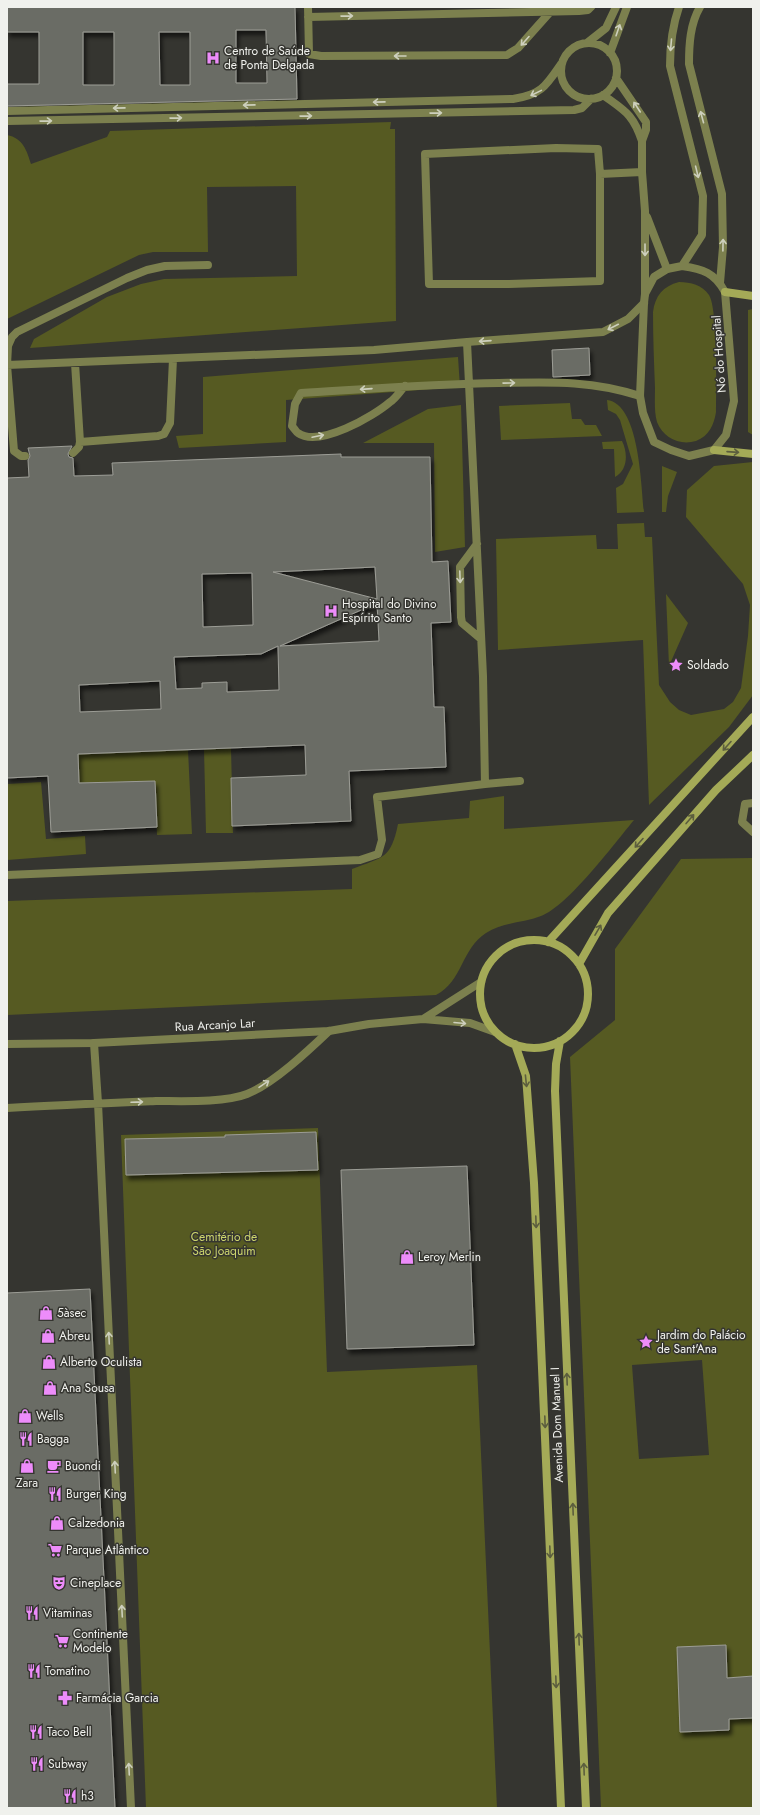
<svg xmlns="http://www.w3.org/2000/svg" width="760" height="1815" viewBox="0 0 760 1815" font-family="Jost,sans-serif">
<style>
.green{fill:#565a22;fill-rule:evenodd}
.building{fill:#6b6c65;stroke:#9c9d96;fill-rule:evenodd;filter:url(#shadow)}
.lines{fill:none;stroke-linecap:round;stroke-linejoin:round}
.service{stroke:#7c804e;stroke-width:8}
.minor{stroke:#7c804e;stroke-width:8}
.tertiary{stroke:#7c804e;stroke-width:8}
.secondary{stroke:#a4aa57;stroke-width:8}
.oneway{stroke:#cdcfbd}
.oneway2{stroke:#5c5e3e}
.labels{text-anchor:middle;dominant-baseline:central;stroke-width:3;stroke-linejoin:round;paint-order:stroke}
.poi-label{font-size:12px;fill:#f0f1ed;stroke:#353530;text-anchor:start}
.street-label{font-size:12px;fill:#f0f1ed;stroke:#353530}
.park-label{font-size:12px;fill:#cdd56d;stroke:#353530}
</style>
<defs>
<filter id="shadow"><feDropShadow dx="2.5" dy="4.5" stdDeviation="2" flood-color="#0009"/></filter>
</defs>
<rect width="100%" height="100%" fill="#353530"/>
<path class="green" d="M 391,122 L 390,129 L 395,129 L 396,321 L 30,348 L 34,339 L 107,297 L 141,284 L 164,279 L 297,276 L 296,186 L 207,187 L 208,252 L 153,252 L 139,255 L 7,319 L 7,135 C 23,138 27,151 31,164 L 107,137 L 110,131 Z
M 679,282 C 691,282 702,285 709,295 C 718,309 716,391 716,412 C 714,425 709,436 696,441 C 680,446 663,438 657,422 C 654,412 655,399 655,388 C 654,363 653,337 653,312 C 655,296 663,286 679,282 Z
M 753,309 L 753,435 L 748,432 L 748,310 Z
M 458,357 L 460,387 L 286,400 L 286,442 L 179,448 L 176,436 L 203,434 L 203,377 Z
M 607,400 C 640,404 641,487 644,512 L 617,513 L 616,488 L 623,484 L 633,464 L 620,420 L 616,414 L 608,410 Z
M 570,403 L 572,419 L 581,419 L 585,425 L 596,425 L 602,436 L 501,440 L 499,406 Z
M 461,405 L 465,547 L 435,552 L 434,443 L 363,443 L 428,409 Z
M 622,441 C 628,453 628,470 615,477 L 614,449 L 603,449 L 602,442 Z
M 753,462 L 753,695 L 729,727 L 649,805 L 643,640 L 498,650 L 496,539 L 596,535 L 597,549 L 618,549 L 617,524 L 644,523 L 645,537 L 652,537 L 659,685 L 670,702 L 679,710 L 691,715 L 724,709 L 733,702 L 741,688 L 748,636 L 750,605 L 743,584 L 686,517 L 687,490 L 714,466 Z
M 662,466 L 677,472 L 668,496 L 666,512 L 662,512 Z
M 666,594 L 688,623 L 669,666 Z
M 231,748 L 233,833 L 206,833 L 204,749 Z
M 188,750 L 192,834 L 157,835 L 155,781 L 79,783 L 78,754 Z
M 41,782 L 46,839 L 85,836 L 86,854 L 7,860 L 7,784 Z
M 504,796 L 504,829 L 634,820 C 614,844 568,906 541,916 C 523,923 503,922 486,933 C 461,949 463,981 436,995 L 7,1015 L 7,901 L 352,889 L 352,869 C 383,857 391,859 398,824 L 469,818 L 470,801 Z
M 753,858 L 753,1808 L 601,1808 L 570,1057 L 615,1020 L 615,949 L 681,859 ZM 702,1360 L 709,1455 L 639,1459 L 632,1365 Z
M 318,1128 L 327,1372 L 477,1365 L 497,1808 L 146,1808 L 121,1135 Z"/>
<path class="building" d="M 7,7 L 295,7 L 297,99 L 7,106 L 7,84 L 39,84 L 39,32 L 7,32 ZM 236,30 L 266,30 L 267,83 L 236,83 ZM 83,32 L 114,32 L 114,85 L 83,85 ZM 159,32 L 190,32 L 190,85 L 160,85 Z
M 589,348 L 590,375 L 553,377 L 552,350 Z
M 72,446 L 68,454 L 69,457 L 73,458 L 74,476 L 113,475 L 112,463 L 341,454 L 341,457 L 430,457 L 432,562 L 448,561 L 451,622 L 431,623 L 434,707 L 444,707 L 446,767 L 349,771 L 351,821 L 232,826 L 231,778 L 306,775 L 305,745 L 78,754 L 79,783 L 155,781 L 157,827 L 51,832 L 48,776 L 7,778 L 7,478 L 29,477 L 28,460 L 30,456 L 28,448 ZM 375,567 L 377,599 L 273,572 ZM 252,573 L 253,625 L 203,627 L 202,574 ZM 377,603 L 379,641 L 280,646 ZM 278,646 L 279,690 L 227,692 L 227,682 L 202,683 L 202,688 L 176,689 L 174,657 L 261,654 ZM 160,681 L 161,709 L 80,712 L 79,685 Z
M 316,1132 L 318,1170 L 126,1175 L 125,1139 L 225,1137 L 225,1135 Z
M 467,1166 L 474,1345 L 347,1349 L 341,1170 Z
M 90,1289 L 115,1808 L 7,1808 L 7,1293 Z
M 726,1645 L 727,1678 L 753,1676 L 753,1718 L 729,1719 L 729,1730 L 680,1732 L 677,1647 Z"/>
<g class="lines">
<path class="service" d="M 308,7 L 309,54 L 321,56 L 507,55 L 518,48 L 551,11
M 308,17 L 579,11 L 588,10 L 591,7
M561 71a28 28 0 1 1 56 0a28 28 0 1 1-56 0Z
M 587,43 L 606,28 L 616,7
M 610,53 L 627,7
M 616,78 L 646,122 L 646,130 L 642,141 L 642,172
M 603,95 C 625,111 633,114 642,141
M 7,111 L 513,99 C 541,95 546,86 561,64
M 7,121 L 574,110 L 582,108 L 591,99
M 556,148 L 598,149 L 600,174 L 600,281 L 509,284 L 429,284 L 425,154 Z
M 600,174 L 642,172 L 645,211 L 645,294
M 647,217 L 667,269
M 467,342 L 603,332 L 628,319 L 644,303
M 7,365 L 374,350 L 467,342 L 483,676 L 485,784 L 377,797 L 382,840 L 378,854 L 360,860 L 7,875
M 405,386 C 400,391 396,398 390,402 C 374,416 319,448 298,433 C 296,432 294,428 292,426 L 295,404 L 301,393 C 367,389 433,384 499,383 C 549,382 592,380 640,396
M 80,442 L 158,436 L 164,434 L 170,423 L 173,359
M 73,453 L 79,447 L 80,442 L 75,363
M 25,456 L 21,456 L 14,451 L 7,365 L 8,346 L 12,337 L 17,332 L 127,278 L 147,270 L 165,266 L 208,265
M 477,544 L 460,567 L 461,617 L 462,623 L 481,639
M 485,784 L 520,781
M 94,1043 L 98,1103 L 131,1808
M 7,1108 C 57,1105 107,1103 156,1101 C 182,1101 224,1103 247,1094 C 273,1084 309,1050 329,1031"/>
<path class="minor" d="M 753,803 L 745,804 L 742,822 L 753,832
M 423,1019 L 481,982
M 7,1044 L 94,1043 L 329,1031 L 369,1024 L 423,1019 L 470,1023 L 495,1032"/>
<path class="tertiary" d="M 679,7 C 672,27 670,45 670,66 L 703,196 L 702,235 L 682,266
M 700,7 C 690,24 689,45 689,64 L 722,194 L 723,247 L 720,283
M 682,266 C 703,269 715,273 725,292 L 734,401 L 726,435 L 714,450 L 689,456 L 671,450 L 654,442 L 643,413 L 640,396 L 644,303 L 645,294 L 654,277 L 667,269 Z"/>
<path class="secondary" d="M 725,292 L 753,296
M 714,450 L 753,454
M480 994a54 54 0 1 1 108 0a54 54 0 1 1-108 0Z
M 548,942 L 753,717
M 579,964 L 608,913 L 716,790 L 753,755
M 560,1041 L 556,1064 L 555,1091 L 586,1808
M 515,1044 L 526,1076 L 534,1183 L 561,1808"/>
</g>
<defs><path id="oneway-shaft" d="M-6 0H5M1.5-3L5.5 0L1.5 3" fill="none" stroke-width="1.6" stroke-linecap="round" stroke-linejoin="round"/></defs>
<g class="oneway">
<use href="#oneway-shaft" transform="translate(347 16) rotate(-1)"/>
<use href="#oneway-shaft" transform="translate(618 30) rotate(-71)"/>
<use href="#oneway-shaft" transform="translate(525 41) rotate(132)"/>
<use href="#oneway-shaft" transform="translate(671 45) rotate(95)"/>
<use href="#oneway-shaft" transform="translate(400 56) rotate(180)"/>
<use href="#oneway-shaft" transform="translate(536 93) rotate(154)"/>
<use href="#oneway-shaft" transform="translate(379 102) rotate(179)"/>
<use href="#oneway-shaft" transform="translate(249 105) rotate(179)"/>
<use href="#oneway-shaft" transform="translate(637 107) rotate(-123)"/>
<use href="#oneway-shaft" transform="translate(119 108) rotate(179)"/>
<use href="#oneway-shaft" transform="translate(436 113) rotate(-1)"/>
<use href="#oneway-shaft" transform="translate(306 116) rotate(-1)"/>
<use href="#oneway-shaft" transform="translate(702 117) rotate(-105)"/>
<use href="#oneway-shaft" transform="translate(176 118) rotate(-1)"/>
<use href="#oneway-shaft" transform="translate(46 121) rotate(-1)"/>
<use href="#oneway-shaft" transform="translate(697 172) rotate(76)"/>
<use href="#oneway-shaft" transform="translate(723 245) rotate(-89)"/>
<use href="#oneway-shaft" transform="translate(645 250) rotate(90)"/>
<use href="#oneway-shaft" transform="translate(613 327) rotate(153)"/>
<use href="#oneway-shaft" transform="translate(485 341) rotate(176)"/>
<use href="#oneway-shaft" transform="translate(509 383) rotate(-1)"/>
<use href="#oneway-shaft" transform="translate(366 389) rotate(176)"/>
<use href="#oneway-shaft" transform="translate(318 436) rotate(-12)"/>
<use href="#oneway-shaft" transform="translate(460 577) rotate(88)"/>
<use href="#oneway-shaft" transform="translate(460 1023) rotate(5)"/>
<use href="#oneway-shaft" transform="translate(264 1084) rotate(-34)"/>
<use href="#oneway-shaft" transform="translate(137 1102) rotate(-2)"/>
<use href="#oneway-shaft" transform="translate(109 1338) rotate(-93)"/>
<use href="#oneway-shaft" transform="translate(115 1467) rotate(-93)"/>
<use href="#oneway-shaft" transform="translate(122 1611) rotate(-93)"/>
<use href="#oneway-shaft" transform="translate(129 1769) rotate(-93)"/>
</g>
<g class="oneway2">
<use href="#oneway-shaft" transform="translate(733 452) rotate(4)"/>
<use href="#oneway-shaft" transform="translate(727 746) rotate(132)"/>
<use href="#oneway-shaft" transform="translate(690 819) rotate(-49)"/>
<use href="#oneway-shaft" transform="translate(639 843) rotate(132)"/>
<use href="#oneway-shaft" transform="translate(598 930) rotate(-60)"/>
<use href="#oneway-shaft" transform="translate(526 1081) rotate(84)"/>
<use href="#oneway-shaft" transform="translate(536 1222) rotate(88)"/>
<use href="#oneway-shaft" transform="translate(567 1379) rotate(-92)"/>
<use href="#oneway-shaft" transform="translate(545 1422) rotate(88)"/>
<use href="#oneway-shaft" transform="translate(573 1509) rotate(-92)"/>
<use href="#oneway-shaft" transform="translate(550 1552) rotate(88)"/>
<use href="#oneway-shaft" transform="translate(579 1639) rotate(-92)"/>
<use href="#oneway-shaft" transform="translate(556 1682) rotate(88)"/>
<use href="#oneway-shaft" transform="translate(584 1769) rotate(-92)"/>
</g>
<defs>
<symbol id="hospital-bare" viewBox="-9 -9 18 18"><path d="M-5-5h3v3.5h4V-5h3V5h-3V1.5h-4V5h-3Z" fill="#ed8cfa" stroke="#353530" stroke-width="2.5" paint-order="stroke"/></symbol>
<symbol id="sight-bare" viewBox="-9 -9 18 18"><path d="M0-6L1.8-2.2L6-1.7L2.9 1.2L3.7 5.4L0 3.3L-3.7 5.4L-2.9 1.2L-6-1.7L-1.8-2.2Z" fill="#ed8cfa" stroke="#353530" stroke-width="2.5" paint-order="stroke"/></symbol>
<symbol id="shop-bare" viewBox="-9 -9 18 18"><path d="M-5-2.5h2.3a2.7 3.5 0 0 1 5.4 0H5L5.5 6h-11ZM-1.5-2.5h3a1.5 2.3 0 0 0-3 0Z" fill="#ed8cfa" stroke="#353530" stroke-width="2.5" paint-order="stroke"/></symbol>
<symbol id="restaurant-bare" viewBox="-9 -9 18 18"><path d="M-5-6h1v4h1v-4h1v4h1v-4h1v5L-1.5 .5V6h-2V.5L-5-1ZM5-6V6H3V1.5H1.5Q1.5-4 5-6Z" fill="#ed8cfa" stroke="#353530" stroke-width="2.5" paint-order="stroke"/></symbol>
<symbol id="cafe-bare" viewBox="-9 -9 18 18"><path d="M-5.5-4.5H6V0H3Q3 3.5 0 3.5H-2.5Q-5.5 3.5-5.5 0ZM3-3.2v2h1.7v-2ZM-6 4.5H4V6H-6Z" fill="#ed8cfa" stroke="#353530" stroke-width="2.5" paint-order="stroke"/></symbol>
<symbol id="supermarket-bare" viewBox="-9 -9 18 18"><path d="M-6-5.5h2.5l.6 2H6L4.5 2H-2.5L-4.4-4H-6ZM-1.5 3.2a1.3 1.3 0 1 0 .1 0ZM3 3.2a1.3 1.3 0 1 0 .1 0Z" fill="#ed8cfa" stroke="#353530" stroke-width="2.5" paint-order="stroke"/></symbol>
<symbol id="theatre-bare" viewBox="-9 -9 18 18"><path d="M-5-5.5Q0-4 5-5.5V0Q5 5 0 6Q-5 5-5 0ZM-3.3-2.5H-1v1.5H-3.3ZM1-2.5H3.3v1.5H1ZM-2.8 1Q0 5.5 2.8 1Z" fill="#ed8cfa" stroke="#353530" stroke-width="2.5" paint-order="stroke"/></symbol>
<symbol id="pharmacy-bare" viewBox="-9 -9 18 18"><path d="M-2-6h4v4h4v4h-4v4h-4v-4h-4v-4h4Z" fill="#ed8cfa" stroke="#353530" stroke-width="2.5" paint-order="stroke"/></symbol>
</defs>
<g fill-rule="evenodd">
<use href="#hospital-bare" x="203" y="48" width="20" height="20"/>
<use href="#hospital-bare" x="321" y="601" width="20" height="20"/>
<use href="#sight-bare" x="666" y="655" width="20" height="20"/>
<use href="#shop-bare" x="397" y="1247" width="20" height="20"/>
<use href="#shop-bare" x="36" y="1303" width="20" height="20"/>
<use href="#shop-bare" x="38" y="1326" width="20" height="20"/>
<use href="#sight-bare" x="636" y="1332" width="20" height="20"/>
<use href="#shop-bare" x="39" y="1352" width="20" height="20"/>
<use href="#shop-bare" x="40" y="1378" width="20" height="20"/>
<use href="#shop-bare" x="15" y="1406" width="20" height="20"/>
<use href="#restaurant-bare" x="16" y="1429" width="20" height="20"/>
<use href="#shop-bare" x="17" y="1456" width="20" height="20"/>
<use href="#cafe-bare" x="44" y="1456" width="20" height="20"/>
<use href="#restaurant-bare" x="45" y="1484" width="20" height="20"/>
<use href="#shop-bare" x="47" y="1513" width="20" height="20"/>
<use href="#supermarket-bare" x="45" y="1540" width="20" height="20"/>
<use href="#theatre-bare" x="49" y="1573" width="20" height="20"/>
<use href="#restaurant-bare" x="22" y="1603" width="20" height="20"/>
<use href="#supermarket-bare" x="52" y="1631" width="20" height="20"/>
<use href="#restaurant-bare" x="24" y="1661" width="20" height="20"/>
<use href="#pharmacy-bare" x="55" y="1688" width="20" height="20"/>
<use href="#restaurant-bare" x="26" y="1722" width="20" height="20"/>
<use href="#restaurant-bare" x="27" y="1754" width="20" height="20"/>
<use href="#restaurant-bare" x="60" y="1786" width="20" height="20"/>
</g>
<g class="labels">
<g class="poi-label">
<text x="224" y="51">Centro de Saúde<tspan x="224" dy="14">de Ponta Delgada</tspan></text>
<text x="342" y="604">Hospital do Divino<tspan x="342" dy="14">Espírito Santo</tspan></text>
<text x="687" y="665">Soldado</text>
<text x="418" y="1257">Leroy Merlin</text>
<text x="57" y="1313">5àsec</text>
<text x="657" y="1335">Jardim do Palácio<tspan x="657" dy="14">de Sant'Ana</tspan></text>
<text x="59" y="1336">Abreu</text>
<text x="60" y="1362">Alberto Oculista</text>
<text x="61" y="1388">Ana Sousa</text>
<text x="36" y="1416">Wells</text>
<text x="37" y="1439">Bagga</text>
<text x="65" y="1466">Buondi</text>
<text x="27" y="1483" text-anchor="middle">Zara</text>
<text x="66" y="1494">Burger King</text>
<text x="68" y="1523">Calzedonia</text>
<text x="66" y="1550">Parque Atlântico</text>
<text x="70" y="1583">Cineplace</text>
<text x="43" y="1613">Vitaminas</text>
<text x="73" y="1634">Continente<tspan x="73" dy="14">Modelo</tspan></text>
<text x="45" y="1671">Tomatino</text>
<text x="76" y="1698">Farmácia Garcia</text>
<text x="47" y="1732">Taco Bell</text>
<text x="48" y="1764">Subway</text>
<text x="81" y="1796">h3</text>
</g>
<g class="street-label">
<text transform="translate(719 354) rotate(-94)">Nó do Hospital</text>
<text transform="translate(215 1025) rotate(-3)">Rua Arcanjo Lar</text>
<text transform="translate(557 1425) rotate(-92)">Avenida Dom Manuel I</text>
</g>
<g class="park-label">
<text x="224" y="1237">Cemitério de<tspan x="224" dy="14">São Joaquim</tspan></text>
</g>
</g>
<rect width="760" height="1815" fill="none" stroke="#f0f1ed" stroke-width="16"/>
</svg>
